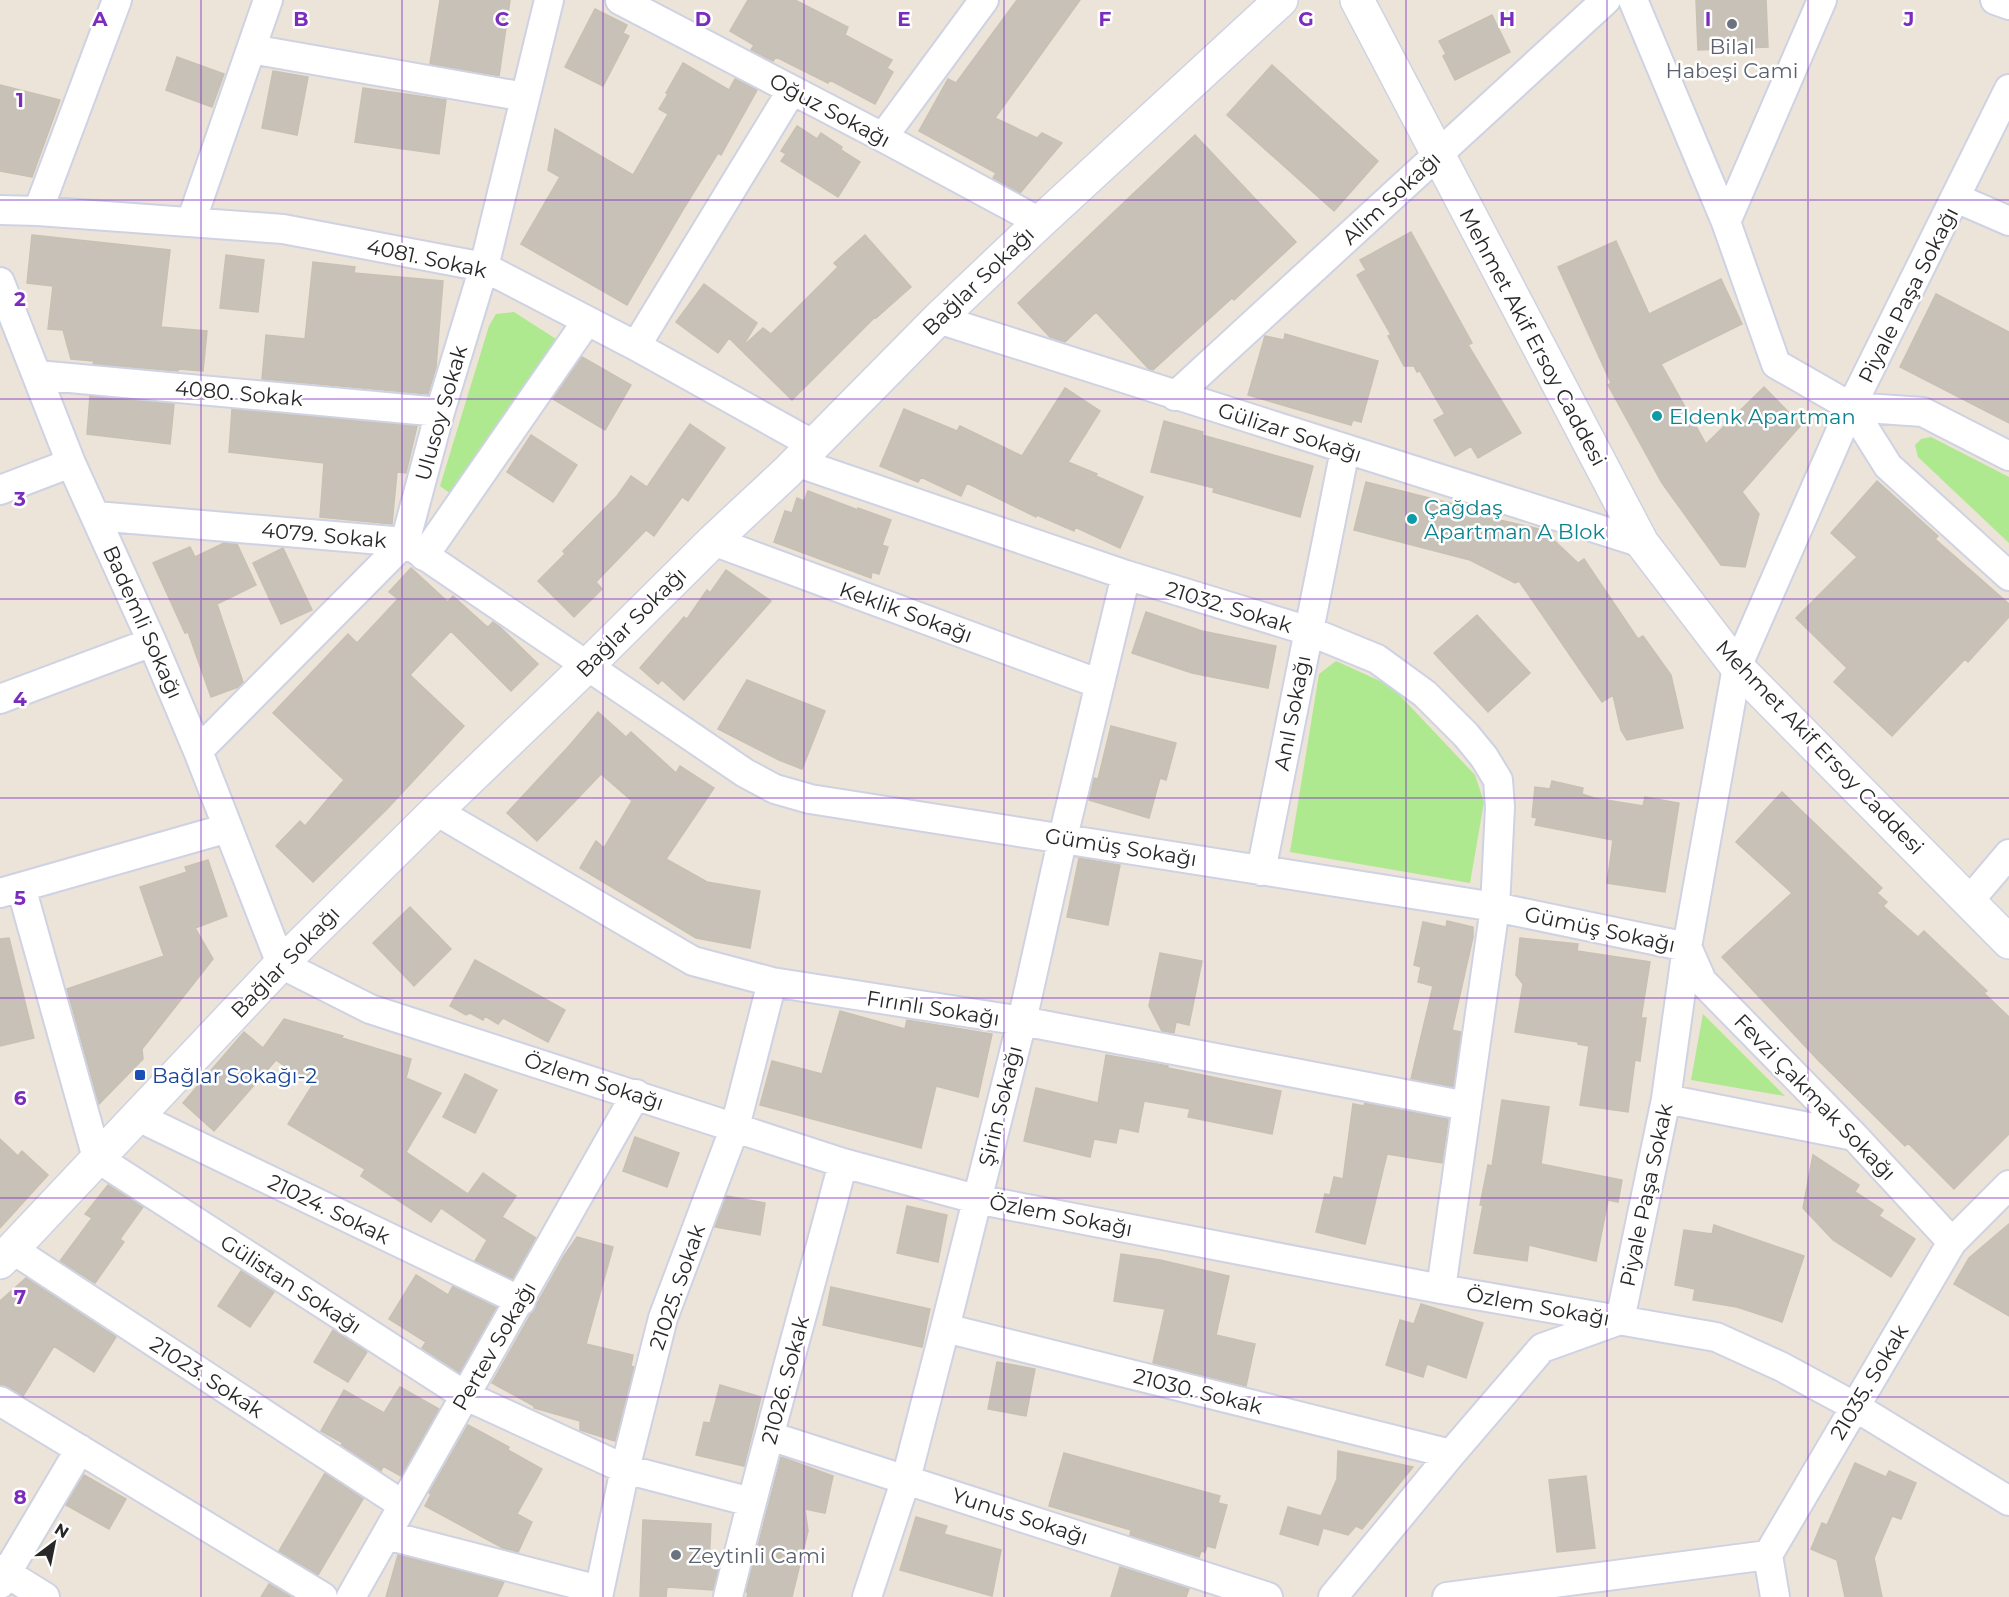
<svg xmlns="http://www.w3.org/2000/svg" width="2009" height="1597" viewBox="0 0 2009 1597" font-family="Montserrat,sans-serif">
<style>
.green{fill:#aee88f}
.building{fill:#c7c1b8;stroke:#c8c0b2;stroke-width:1.5}
.lines{fill:none;stroke-linecap:round;stroke-linejoin:round}
.minor-casing{stroke:#ced2e3;stroke-width:32}
.secondary-casing{stroke:#ced2e3;stroke-width:36}
.minor{stroke:#fff;stroke-width:28}
.secondary{stroke:#fff;stroke-width:33}
.grid{fill:none;stroke:#7b2cbf;stroke-width:1.5;stroke-opacity:0.55}
.worship-dot{fill:#6b7280;stroke:#fff;stroke-width:2}
.culture-dot{fill:#0f9aa8;stroke:#fff;stroke-width:2}
.transit-dot{fill:#1a4fb4;stroke:#fff;stroke-width:2}
.labels{text-anchor:middle;dominant-baseline:central;stroke-width:5;stroke-linejoin:round;paint-order:stroke}
.worship-label{font-size:21px;fill:#5b616d;stroke:#fff}
.street-label{font-size:21px;fill:#282828;stroke:#fff}
.culture-label{font-size:21px;fill:#0d838f;stroke:#fff;text-anchor:start}
.transit-label{font-size:21px;fill:#164399;stroke:#fff;text-anchor:start}
.grid-label{font-size:20px;text-anchor:middle;font-weight:bold;fill:#7b2cbf;stroke:#fff;stroke-width:5;stroke-linejoin:round;paint-order:stroke}
</style>
<rect width="100%" height="100%" fill="#ece4d8"/>
<path class="green" d="M 514,312 L 556,339 L 454,496 L 440,486 L 489,326 L 496,314 Z
M 1931,437 L 2009,477 L 2009,543 L 1918,457 L 1915,445 L 1921,439 Z
M 1336,661 L 1391,686 L 1475,775 L 1484,802 L 1470,883 L 1290,852 L 1319,674 Z
M 1703,1014 L 1785,1096 L 1691,1080 Z"/>
<path class="building" d="M 440,0 L 510,0 L 499,76 L 430,64 Z
M 748,0 L 795,0 L 848,27 L 845,35 L 892,60 L 887,68 L 893,72 L 875,104 L 830,80 L 828,83 L 776,57 L 773,61 L 751,50 L 754,45 L 730,31 Z
M 1017,0 L 1080,0 L 995,118 L 1037,138 L 1042,133 L 1062,143 L 1020,193 L 993,178 L 996,173 L 919,131 L 948,79 L 956,83 Z
M 1696,0 L 1766,0 L 1768,47 L 1698,50 Z
M 595,9 L 627,25 L 623,33 L 629,36 L 603,86 L 565,67 Z
M 1492,15 L 1510,52 L 1455,80 L 1443,56 L 1446,54 L 1439,41 Z
M 177,57 L 224,74 L 212,107 L 166,90 Z
M 683,63 L 729,90 L 735,79 L 757,90 L 721,155 L 718,153 L 684,208 L 627,305 L 521,244 L 560,177 L 548,170 L 555,129 L 633,175 L 668,114 L 659,109 L 668,94 L 666,93 Z
M 1272,65 L 1378,161 L 1334,211 L 1227,115 Z
M 273,71 L 308,77 L 297,135 L 262,128 Z
M 0,85 L 60,100 L 32,177 L 0,171 Z
M 363,88 L 446,100 L 439,154 L 355,142 Z
M 797,126 L 817,139 L 821,133 L 842,147 L 841,150 L 860,162 L 838,197 L 781,161 L 786,154 L 781,151 Z
M 1195,135 L 1296,242 L 1234,300 L 1232,298 L 1153,370 L 1149,369 L 1096,312 L 1065,342 L 1050,337 L 1018,303 Z
M 1411,232 L 1472,343 L 1468,345 L 1521,433 L 1478,458 L 1471,446 L 1455,456 L 1434,420 L 1445,414 L 1420,371 L 1417,372 L 1414,366 L 1404,366 L 1388,336 L 1391,335 L 1357,275 L 1366,270 L 1360,260 Z
M 32,235 L 170,250 L 161,327 L 207,331 L 203,371 L 178,369 L 178,371 L 93,364 L 94,361 L 71,359 L 63,330 L 48,329 L 53,286 L 27,283 Z
M 865,235 L 911,287 L 876,318 L 875,317 L 792,400 L 729,338 L 718,353 L 676,322 L 704,284 L 757,323 L 742,347 L 763,328 L 771,334 L 838,267 L 834,263 Z
M 1616,241 L 1649,314 L 1721,279 L 1742,324 L 1661,364 L 1706,444 L 1764,387 L 1801,425 L 1742,492 L 1759,514 L 1745,567 L 1721,565 L 1662,483 L 1608,385 L 1611,383 L 1558,267 Z
M 226,255 L 264,260 L 258,312 L 220,308 Z
M 313,262 L 355,267 L 354,273 L 443,281 L 436,367 L 428,394 L 262,379 L 266,335 L 305,339 Z
M 1936,294 L 2009,332 L 2009,423 L 1900,367 Z
M 1285,334 L 1378,361 L 1361,422 L 1353,420 L 1351,425 L 1248,395 L 1265,336 L 1284,340 Z
M 582,357 L 631,385 L 605,430 L 553,399 Z
M 1065,388 L 1100,411 L 1068,462 L 1097,474 L 1096,476 L 1143,497 L 1120,548 L 1075,527 L 1074,531 L 1037,515 L 1036,517 L 967,483 L 961,496 L 921,477 L 918,482 L 880,466 L 904,409 L 957,431 L 960,426 L 1022,456 Z
M 90,396 L 174,404 L 170,444 L 87,434 Z
M 232,409 L 417,426 L 406,473 L 397,472 L 392,524 L 320,517 L 324,463 L 229,452 Z
M 1164,421 L 1203,432 L 1202,435 L 1313,466 L 1300,517 L 1213,492 L 1214,488 L 1151,472 Z
M 690,424 L 725,448 L 688,501 L 682,497 L 654,536 L 646,530 L 596,582 L 602,589 L 574,617 L 538,581 L 565,554 L 563,551 L 617,496 L 631,476 L 647,487 Z
M 531,435 L 577,465 L 553,502 L 507,472 Z
M 1877,481 L 1938,536 L 1935,539 L 2009,604 L 2009,617 L 1968,662 L 1965,659 L 1892,736 L 1834,682 L 1847,668 L 1796,618 L 1857,557 L 1831,533 Z
M 1366,482 L 1469,508 L 1469,513 L 1543,530 L 1578,563 L 1584,559 L 1638,639 L 1643,636 L 1671,675 L 1683,728 L 1627,740 L 1621,730 L 1613,695 L 1602,702 L 1519,581 L 1515,583 L 1470,560 L 1354,530 Z
M 808,491 L 858,510 L 858,508 L 891,520 L 882,545 L 888,547 L 879,574 L 872,572 L 871,578 L 774,542 L 785,511 L 792,513 L 797,498 L 804,501 Z
M 224,543 L 237,544 L 256,585 L 217,604 L 243,682 L 238,687 L 211,697 L 188,632 L 185,633 L 153,563 L 190,547 L 195,557 Z
M 283,548 L 312,610 L 281,624 L 253,563 Z
M 411,568 L 448,602 L 453,596 L 484,624 L 488,627 L 493,622 L 500,627 L 538,664 L 511,691 L 451,631 L 410,675 L 464,726 L 388,808 L 313,882 L 276,846 L 300,821 L 305,826 L 344,780 L 273,713 L 348,634 L 357,643 L 398,599 L 389,592 Z
M 726,570 L 771,601 L 684,700 L 662,680 L 658,684 L 640,668 L 684,617 L 687,619 L 707,590 L 710,593 Z
M 1146,612 L 1202,631 L 1276,646 L 1268,688 L 1192,673 L 1132,653 Z
M 1477,615 L 1530,673 L 1488,712 L 1434,653 Z
M 747,680 L 825,711 L 802,769 L 779,760 L 718,729 Z
M 598,712 L 626,737 L 631,732 L 676,773 L 680,766 L 714,788 L 666,859 L 707,882 L 760,891 L 750,948 L 696,938 L 580,868 L 596,841 L 604,848 L 632,801 L 601,774 L 537,841 L 507,813 L 569,746 Z
M 1111,726 L 1176,743 L 1166,780 L 1160,778 L 1149,818 L 1089,800 L 1094,778 L 1098,779 Z
M 1552,781 L 1583,788 L 1582,794 L 1594,798 L 1643,806 L 1645,797 L 1679,803 L 1665,892 L 1607,883 L 1613,840 L 1535,825 L 1537,818 L 1532,817 L 1535,787 L 1550,789 Z
M 1782,792 L 1882,888 L 1877,893 L 1887,902 L 1883,906 L 1918,937 L 1924,931 L 1987,991 L 1984,993 L 2009,1017 L 2009,1134 L 1954,1189 L 1908,1143 L 1905,1146 L 1818,1060 L 1722,957 L 1792,893 L 1736,842 Z
M 1079,858 L 1120,865 L 1108,925 L 1067,917 Z
M 208,860 L 227,916 L 195,928 L 213,959 L 142,1049 L 143,1059 L 99,1104 L 67,989 L 164,956 L 140,887 L 187,872 L 185,867 Z
M 410,907 L 451,949 L 414,986 L 373,943 Z
M 1447,921 L 1473,927 L 1473,937 L 1452,1030 L 1461,1032 L 1453,1087 L 1411,1079 L 1433,986 L 1418,982 L 1421,967 L 1414,965 L 1423,922 L 1446,927 Z
M 9,938 L 34,1038 L 0,1046 L 0,939 Z
M 1520,938 L 1578,944 L 1577,951 L 1650,962 L 1641,1018 L 1646,1018 L 1640,1061 L 1635,1060 L 1628,1112 L 1580,1105 L 1589,1046 L 1578,1044 L 1578,1042 L 1515,1032 L 1523,984 L 1516,975 Z
M 1160,953 L 1202,961 L 1189,1025 L 1176,1022 L 1174,1033 L 1162,1031 L 1149,1006 Z
M 475,960 L 565,1010 L 548,1042 L 503,1018 L 498,1024 L 485,1016 L 483,1020 L 470,1013 L 466,1015 L 450,1006 Z
M 840,1011 L 905,1029 L 907,1020 L 992,1034 L 978,1097 L 936,1086 L 921,1148 L 760,1105 L 772,1061 L 822,1074 Z
M 284,1019 L 343,1036 L 342,1038 L 411,1059 L 406,1078 L 441,1093 L 406,1152 L 468,1194 L 483,1173 L 516,1196 L 502,1217 L 536,1238 L 513,1279 L 475,1261 L 487,1240 L 441,1208 L 431,1222 L 361,1176 L 365,1169 L 288,1124 L 312,1086 L 276,1060 L 214,1131 L 183,1103 L 244,1032 L 263,1048 Z
M 1106,1055 L 1168,1066 L 1168,1068 L 1281,1091 L 1272,1134 L 1188,1117 L 1190,1109 L 1144,1101 L 1138,1132 L 1119,1128 L 1116,1143 L 1094,1139 L 1090,1157 L 1024,1141 L 1036,1088 L 1098,1103 Z
M 465,1074 L 497,1090 L 475,1133 L 443,1117 Z
M 1502,1100 L 1549,1107 L 1541,1164 L 1622,1180 L 1618,1202 L 1608,1200 L 1596,1261 L 1529,1245 L 1527,1261 L 1474,1253 L 1483,1205 L 1480,1205 L 1488,1165 L 1492,1166 Z
M 1365,1103 L 1448,1119 L 1448,1121 L 1442,1163 L 1387,1154 L 1365,1244 L 1316,1232 L 1325,1194 L 1330,1195 L 1334,1177 L 1343,1179 L 1353,1104 L 1364,1106 Z
M 635,1137 L 679,1153 L 667,1187 L 623,1171 Z
M 0,1139 L 18,1156 L 22,1151 L 48,1175 L 0,1228 Z
M 1813,1155 L 1859,1185 L 1855,1192 L 1883,1210 L 1879,1216 L 1915,1239 L 1891,1277 L 1833,1240 L 1803,1208 Z
M 108,1185 L 143,1207 L 120,1239 L 124,1242 L 95,1283 L 60,1261 L 92,1218 L 85,1214 Z
M 726,1196 L 765,1203 L 760,1235 L 715,1227 Z
M 907,1206 L 947,1215 L 938,1262 L 897,1253 Z
M 2009,1224 L 2009,1316 L 1954,1284 L 1969,1258 Z
M 1714,1225 L 1804,1256 L 1782,1322 L 1737,1307 L 1693,1300 L 1695,1289 L 1675,1285 L 1684,1230 L 1712,1234 Z
M 577,1237 L 613,1247 L 586,1344 L 633,1355 L 631,1366 L 634,1367 L 615,1441 L 580,1430 L 580,1421 L 534,1408 L 534,1406 L 492,1383 L 564,1256 Z
M 1121,1254 L 1160,1260 L 1229,1276 L 1216,1335 L 1255,1344 L 1246,1386 L 1153,1363 L 1165,1309 L 1114,1301 Z
M 241,1271 L 274,1292 L 250,1327 L 218,1306 Z
M 416,1275 L 448,1295 L 453,1286 L 497,1308 L 460,1373 L 422,1348 L 426,1342 L 389,1319 Z
M 26,1278 L 116,1337 L 94,1372 L 54,1346 L 23,1396 L 9,1387 L 0,1385 L 0,1301 Z
M 831,1287 L 930,1309 L 922,1347 L 823,1325 Z
M 1421,1304 L 1483,1323 L 1466,1378 L 1427,1364 L 1423,1377 L 1386,1365 L 1400,1320 L 1414,1324 Z
M 333,1330 L 367,1352 L 348,1382 L 314,1362 Z
M 997,1362 L 1035,1369 L 1026,1416 L 988,1409 Z
M 720,1385 L 761,1397 L 744,1466 L 696,1455 L 704,1422 L 710,1423 Z
M 400,1387 L 439,1409 L 401,1476 L 383,1466 L 381,1471 L 341,1445 L 343,1443 L 321,1431 L 344,1390 L 384,1413 Z
M 468,1425 L 509,1447 L 508,1450 L 542,1469 L 517,1514 L 532,1522 L 518,1552 L 503,1548 L 425,1506 L 431,1494 L 429,1493 Z
M 1338,1451 L 1413,1467 L 1362,1529 L 1356,1526 L 1348,1535 L 1323,1528 L 1318,1545 L 1280,1534 L 1288,1507 L 1321,1516 L 1337,1479 Z
M 1064,1453 L 1220,1496 L 1218,1503 L 1227,1505 L 1215,1548 L 1207,1546 L 1205,1552 L 1201,1551 L 1199,1557 L 1130,1535 L 1131,1530 L 1049,1506 Z
M 781,1457 L 833,1476 L 825,1513 L 805,1509 L 808,1531 L 792,1597 L 747,1597 L 748,1592 L 746,1592 Z
M 1855,1463 L 1886,1477 L 1889,1471 L 1916,1483 L 1901,1519 L 1892,1516 L 1874,1558 L 1882,1597 L 1845,1597 L 1837,1560 L 1811,1549 L 1822,1523 L 1827,1525 Z
M 325,1473 L 363,1499 L 318,1575 L 279,1551 Z
M 84,1475 L 126,1499 L 109,1529 L 66,1505 Z
M 1586,1476 L 1595,1548 L 1557,1552 L 1549,1480 Z
M 916,1517 L 947,1526 L 944,1534 L 1001,1550 L 992,1596 L 900,1570 Z
M 643,1520 L 711,1524 L 709,1564 L 719,1566 L 713,1590 L 667,1587 L 666,1597 L 640,1597 Z
M 398,1555 L 504,1582 L 497,1597 L 386,1597 Z
M 1120,1567 L 1189,1589 L 1186,1597 L 1111,1597 Z
M 269,1584 L 291,1597 L 261,1597 Z"/>
<g class="lines">
<defs>
<path id="minor" d="M 620,0 L 888,140 L 1040,222
M 1633,0 L 1726,222 L 1776,364 L 1851,407 L 1923,412 L 2009,456
M 1995,0 L 2009,5
M 251,49 L 525,97
M 883,137 L 984,0
M 1956,198 L 2009,221
M 0,210 L 38,211 L 283,229 L 484,267 L 636,346 L 812,444
M 38,211 L 117,0
M 191,222 L 268,0
M 1726,222 L 1822,0
M 0,282 L 71,463 L 152,642 L 198,751 L 281,964 L 370,1009 L 843,1163 L 976,1199 L 1441,1289 L 1716,1337 L 1782,1367 L 1854,1406 L 2009,1501
M 938,319 L 1642,543
M 636,346 L 792,90
M 37,375 L 440,412
M 1175,396 L 1606,0
M 1851,407 L 1888,466 L 2009,576
M 796,462 L 1126,575 L 1309,631 L 1377,659 L 1425,694 L 1466,735 L 1484,757 L 1498,780 L 1500,807 L 1495,907 L 1441,1289
M 0,490 L 71,463
M 96,516 L 405,542 L 745,773 L 775,789 L 810,799 L 1495,907 L 1687,947 L 1702,981 L 1854,1136 L 1952,1242
M 713,541 L 1100,684
M 424,556 L 587,321
M 0,699 L 152,642
M 198,751 L 405,542 L 440,412 L 484,267 L 549,0
M 436,811 L 693,961 L 772,982 L 1022,1021 L 1467,1106
M 1261,871 L 1345,450
M 21,887 L 97,1158 L 464,1395 L 625,1469 L 751,1502
M 0,893 L 228,828
M 1969,901 L 2009,854
M 1666,1099 L 1854,1136
M 136,1116 L 521,1301
M 12,1249 L 403,1505
M 945,1328 L 1451,1454
M 0,1401 L 323,1597
M 770,1436 L 1268,1597
M 386,1535 L 599,1590
M 0,1569 L 45,1597
M 0,1584 L 80,1449
M 351,1597 C 446,1430 542,1263 636,1094
M 598,1597 L 625,1469 L 663,1318 L 735,1127 L 772,982
M 728,1597 C 763,1452 805,1307 843,1163
M 867,1597 L 906,1479 L 945,1328 L 1022,1021 L 1063,837 L 1126,575
M 1333,1597 L 1451,1454 L 1542,1348 L 1620,1320 L 1666,1099 L 1687,947 L 1737,667 L 1851,407 L 2009,89
M 1447,1597 L 1768,1555
M 1775,1597 L 1768,1555 L 1952,1242 L 2009,1185"/>
<path id="secondary" d="M 1357,0 L 1642,543 L 1737,667 L 2009,942
M 0,1262 L 281,964 L 436,811 L 588,665 L 713,541 L 787,472 L 938,319 L 1040,222 L 1281,0"/>
</defs>
<use href="#minor" class="minor-casing"/>
<use href="#secondary" class="secondary-casing"/>
<use href="#minor" class="minor"/>
<use href="#secondary" class="secondary"/>
</g>
<path class="grid" d="M 201,0 L 201,1597M 402,0 L 402,1597M 603,0 L 603,1597M 804,0 L 804,1597M 1004,0 L 1004,1597M 1205,0 L 1205,1597M 1406,0 L 1406,1597M 1607,0 L 1607,1597M 1808,0 L 1808,1597M 0,200 L 2009,200M 0,399 L 2009,399M 0,599 L 2009,599M 0,798 L 2009,798M 0,998 L 2009,998M 0,1198 L 2009,1198M 0,1397 L 2009,1397"/>
<g class="worship-dot">
<circle cx="1732" cy="24" r="6"/>
<circle cx="676" cy="1555" r="6"/>
</g>
<g class="culture-dot">
<circle cx="1657" cy="416" r="6"/>
<circle cx="1412" cy="519" r="6"/>
</g>
<rect class="transit-dot" x="134" y="1069" width="12" height="12" rx="3"/>
<g class="labels">
<g class="worship-label">
<text x="1732" y="46">Bilal<tspan x="1732" dy="24">Habeşi Cami</tspan></text>
<text x="688" y="1555" text-anchor="start">Zeytinli Cami</text>
</g>
<g class="street-label">
<text transform="translate(830 110) rotate(28)">Oğuz Sokağı</text>
<text transform="translate(1391 198) rotate(-43)">Alim Sokağı</text>
<text transform="translate(427 258) rotate(12)">4081. Sokak</text>
<text transform="translate(978 281) rotate(-44)">Bağlar Sokağı</text>
<text transform="translate(1908 295) rotate(-63)">Piyale Paşa Sokağı</text>
<text transform="translate(1533 337) rotate(62)">Mehmet Akif Ersoy Caddesi</text>
<text transform="translate(239 393) rotate(5)">4080. Sokak</text>
<text transform="translate(441 413) rotate(-74)">Ulusoy Sokak</text>
<text transform="translate(1290 432) rotate(18)">Gülizar Sokağı</text>
<text transform="translate(324 535) rotate(5)">4079. Sokak</text>
<text transform="translate(1229 607) rotate(17)">21032. Sokak</text>
<text transform="translate(906 612) rotate(20)">Keklik Sokağı</text>
<text transform="translate(143 622) rotate(66)">Bademli Sokağı</text>
<text transform="translate(631 622) rotate(-45)">Bağlar Sokağı</text>
<text transform="translate(1292 713) rotate(-79)">Anıl Sokağı</text>
<text transform="translate(1820 747) rotate(46)">Mehmet Akif Ersoy Caddesi</text>
<text transform="translate(1121 847) rotate(9)">Gümüş Sokağı</text>
<text transform="translate(1600 929) rotate(12)">Gümüş Sokağı</text>
<text transform="translate(285 962) rotate(-46)">Bağlar Sokağı</text>
<text transform="translate(933 1008) rotate(9)">Fırınlı Sokağı</text>
<text transform="translate(594 1081) rotate(18)">Özlem Sokağı</text>
<text transform="translate(1815 1097) rotate(46)">Fevzi Çakmak Sokağı</text>
<text transform="translate(1000 1106) rotate(-76)">Şirin Sokağı</text>
<text transform="translate(1646 1195) rotate(-78)">Piyale Paşa Sokak</text>
<text transform="translate(329 1209) rotate(26)">21024. Sokak</text>
<text transform="translate(1061 1215) rotate(11)">Özlem Sokağı</text>
<text transform="translate(291 1284) rotate(33)">Gülistan Sokağı</text>
<text transform="translate(677 1287) rotate(-71)">21025. Sokak</text>
<text transform="translate(1538 1306) rotate(10)">Özlem Sokağı</text>
<text transform="translate(494 1346) rotate(-60)">Pertev Sokağı</text>
<text transform="translate(207 1377) rotate(33)">21023. Sokak</text>
<text transform="translate(785 1380) rotate(-75)">21026. Sokak</text>
<text transform="translate(1869 1382) rotate(-59)">21035. Sokak</text>
<text transform="translate(1198 1391) rotate(14)">21030. Sokak</text>
<text transform="translate(1020 1516) rotate(18)">Yunus Sokağı</text>
</g>
<g class="culture-label">
<text x="1669" y="416">Eldenk Apartman</text>
<text x="1424" y="507">Çağdaş<tspan x="1424" dy="24">Apartman A Blok</tspan></text>
</g>
<g class="transit-label">
<text x="152" y="1075">Bağlar Sokağı-2</text>
</g>
</g>
<g class="grid-label">
<text x="100" y="26">A</text>
<text x="301" y="26">B</text>
<text x="502" y="26">C</text>
<text x="703" y="26">D</text>
<text x="904" y="26">E</text>
<text x="1105" y="26">F</text>
<text x="1306" y="26">G</text>
<text x="1507" y="26">H</text>
<text x="1708" y="26">I</text>
<text x="1909" y="26">J</text>
<text x="20" y="107">1</text>
<text x="20" y="306">2</text>
<text x="20" y="506">3</text>
<text x="20" y="706">4</text>
<text x="20" y="905">5</text>
<text x="20" y="1105">6</text>
<text x="20" y="1304">7</text>
<text x="20" y="1504">8</text>
</g>
<g transform="translate(54 1543) rotate(32)" stroke="#ffffff" stroke-width="4.5" paint-order="stroke">
<path d="M0-4.5L10 22L0 15L-10 22Z" fill="#282828"/>
<text y="-9" font-size="16" font-weight="bold" text-anchor="middle" fill="#282828">N</text>
</g>
</svg>
